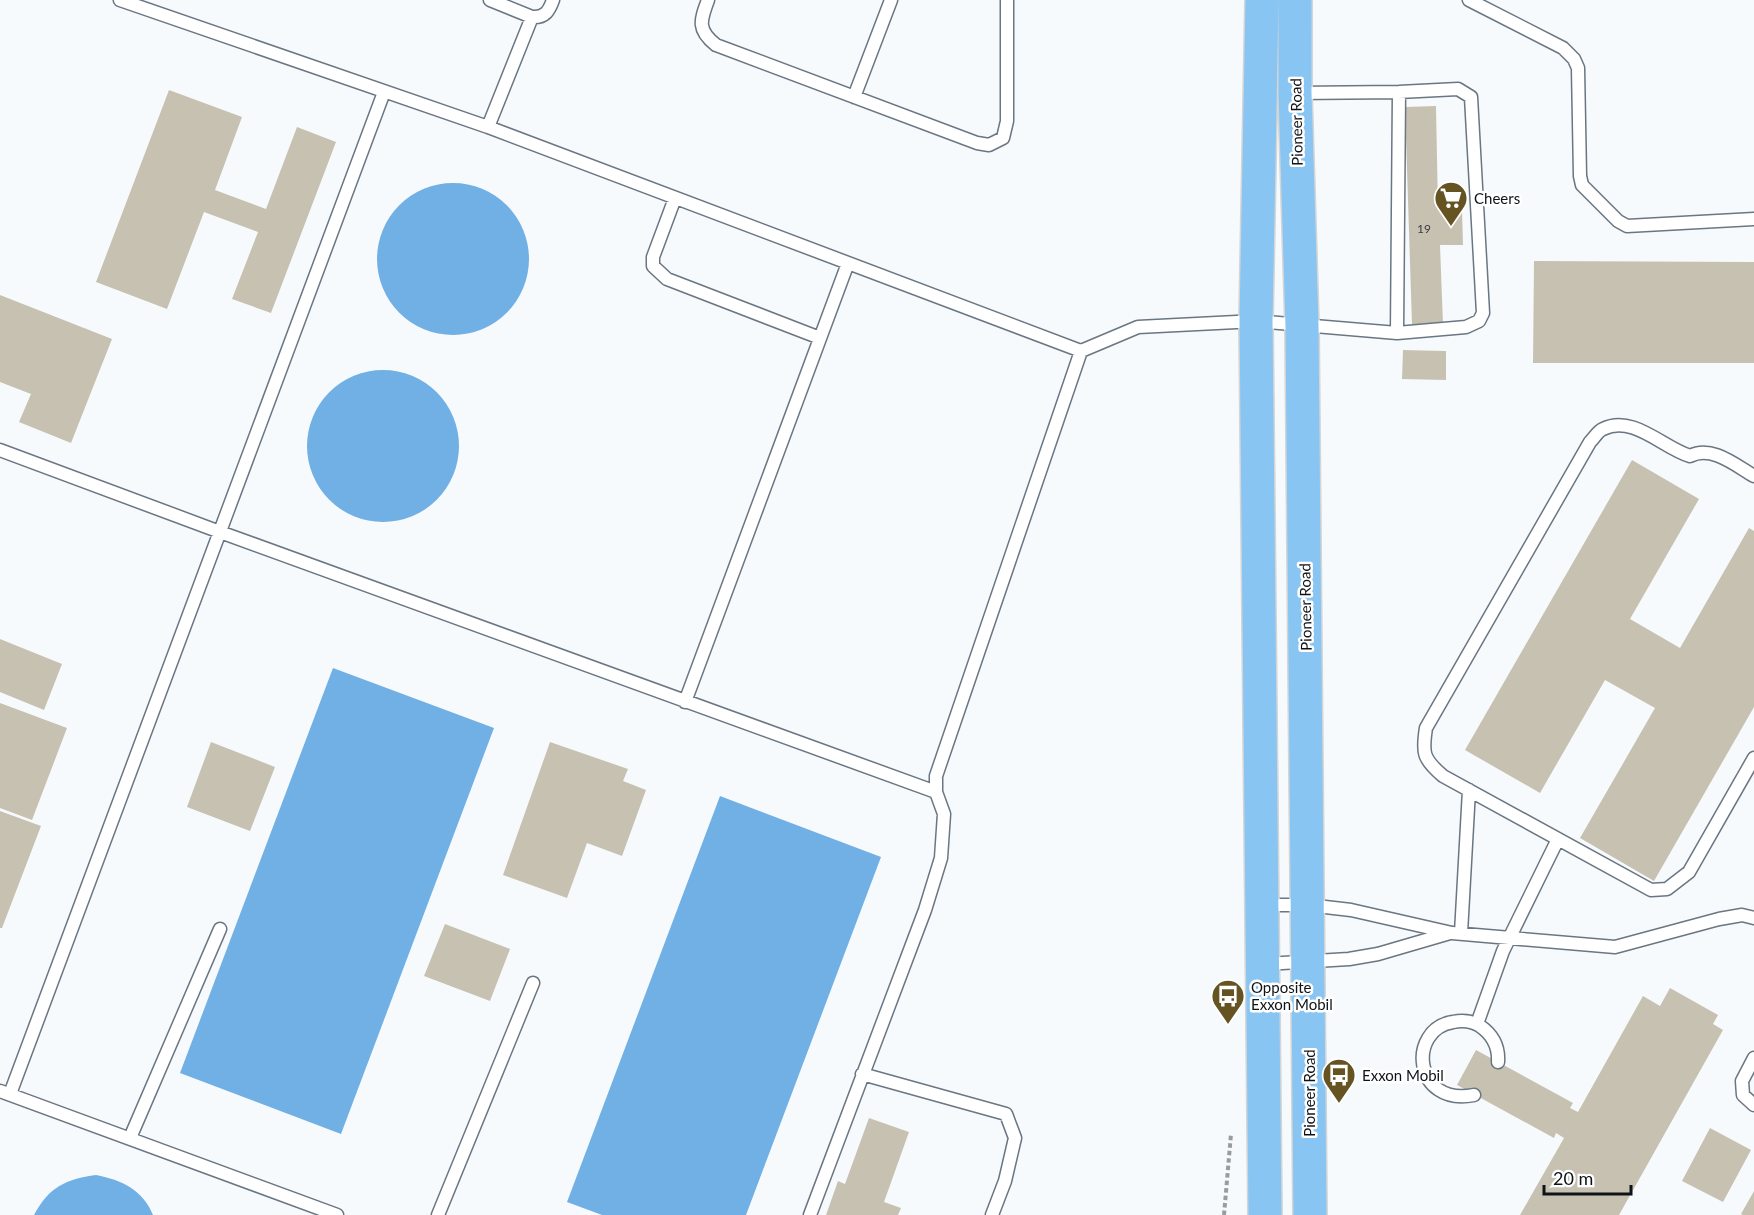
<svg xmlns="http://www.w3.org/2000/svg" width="1754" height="1215" viewBox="0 0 1754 1215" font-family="Lato,sans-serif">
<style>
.water{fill:#71b0e4}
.building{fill:#c7c1b1}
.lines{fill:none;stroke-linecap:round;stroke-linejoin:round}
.lane-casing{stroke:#6a7682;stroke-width:15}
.primary-casing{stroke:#d4d5d5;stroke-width:36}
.path{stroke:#989c9f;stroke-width:4;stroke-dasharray:4.5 3;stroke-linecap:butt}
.lane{stroke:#fff;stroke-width:12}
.primary{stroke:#89c5f2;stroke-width:33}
.labels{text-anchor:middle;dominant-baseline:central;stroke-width:5;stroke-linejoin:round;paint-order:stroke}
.number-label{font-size:12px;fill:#3c3e3e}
.street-label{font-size:15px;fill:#0e1317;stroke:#fff}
.poi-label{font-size:15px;fill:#0e1317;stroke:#fff;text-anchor:start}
</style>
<rect width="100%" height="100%" fill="#f7fafd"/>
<path class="water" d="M377 259a76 76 0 1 1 152 0a76 76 0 1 1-152 0Z
M307 446a76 76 0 1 1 152 0a76 76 0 1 1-152 0Z
M 333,668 L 494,728 L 341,1134 L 180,1073 Z
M 720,796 L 881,857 L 746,1215 L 602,1215 L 567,1202 Z
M 96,1175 C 122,1180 143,1190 153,1215 L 34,1215 C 49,1187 66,1179 96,1175 Z"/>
<path class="building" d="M 169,90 L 242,117 L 215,190 L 266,209 L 297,127 L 336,142 L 271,313 L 232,299 L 258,232 L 204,212 L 167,309 L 96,282 Z
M 1436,106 L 1438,210 L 1462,209 L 1463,245 L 1440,245 L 1443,324 L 1412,325 L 1405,107 Z
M 1534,261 L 1754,262 L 1754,363 L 1533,363 Z
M 0,295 L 112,339 L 71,443 L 19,422 L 31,394 L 0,382 Z
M 1403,350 L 1446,351 L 1446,380 L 1402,379 Z
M 1632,460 L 1699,499 L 1630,619 L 1680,648 L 1749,528 L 1754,531 L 1754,707 L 1654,881 L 1580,838 L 1655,708 L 1605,680 L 1540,793 L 1465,750 Z
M 0,639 L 62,664 L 44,710 L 0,692 Z
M 0,703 L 67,728 L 32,820 L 0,808 Z
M 211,742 L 275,767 L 250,831 L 187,807 Z
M 550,742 L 628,769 L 623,781 L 646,790 L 622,856 L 587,843 L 567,898 L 503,875 Z
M 0,811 L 41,826 L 2,928 L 0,928 Z
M 445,924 L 510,949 L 490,1001 L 424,976 Z
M 1670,988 L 1718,1015 L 1713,1024 L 1723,1030 L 1619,1215 L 1520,1215 L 1564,1138 L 1556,1133 L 1554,1138 L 1457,1085 L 1476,1050 L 1573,1103 L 1570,1108 L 1578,1112 L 1643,996 L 1660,1006 Z
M 869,1118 L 909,1132 L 884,1202 L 901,1208 L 898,1215 L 826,1215 L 838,1181 L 845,1184 Z
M 1710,1128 L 1751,1150 L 1723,1202 L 1682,1181 Z
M 1754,1191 L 1754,1215 L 1743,1215 L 1741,1214 Z"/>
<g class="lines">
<defs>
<path id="lane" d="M 120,0 L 488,127 L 1081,351 L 1138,327 L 1256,321 L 1397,333 L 1466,327 L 1479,321 L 1483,313 L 1471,97 L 1458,89 L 1399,92 L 1296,93
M 490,0 L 532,17 C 545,18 549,11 553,0
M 708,0 C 700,21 697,30 716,45 L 977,143 L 989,145 L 1003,138 L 1007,121 L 1007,0
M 1469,0 L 1563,48 L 1574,59 L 1578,68 L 1580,176 L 1582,185 L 1618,221 L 1627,226 L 1754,219
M 854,97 L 891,0
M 488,127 L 532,17
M 675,198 L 653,257 L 653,266 L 667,279 L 820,338
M 1397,333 L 1399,92
M 0,450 L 220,532 L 936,792
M 1754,476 C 1735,465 1712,445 1690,456 C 1663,448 1633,414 1603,429 C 1598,431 1594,438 1590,442 L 1426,728 C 1422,753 1423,759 1443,776 L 1651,890 L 1667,889 L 1689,872 L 1754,758
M 685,702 L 848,263
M 1262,905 L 1308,905 L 1351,910 L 1452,933 L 1615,947 L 1719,919 L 1742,915 L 1754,918
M 1461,933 L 1469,790
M 1264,964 L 1349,959 L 1378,954 L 1450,933
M 1477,1024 L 1503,951 L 1558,839
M 1754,1058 L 1742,1081 L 1743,1095 L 1754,1105
M 862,1074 L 1006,1114 L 1015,1138 L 1005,1181 L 992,1215
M 0,1091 L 337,1215
M 10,1094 L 384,92
M 1474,1095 C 1413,1107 1407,1029 1453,1022 C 1463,1020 1472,1021 1480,1026 C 1493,1035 1499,1047 1498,1062
M 130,1138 L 220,929
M 438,1215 L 533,983
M 810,1215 L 925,910 L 941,858 L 944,814 L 936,792 L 936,776 L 1081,351"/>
<path id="primary" d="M 1262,0 L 1256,321 L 1265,1215
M 1295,0 L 1295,93 L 1302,326 L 1310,1215"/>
</defs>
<use href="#lane" class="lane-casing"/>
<use href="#primary" class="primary-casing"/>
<path class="path" d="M 1224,1215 L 1231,1134"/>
<use href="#lane" class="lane"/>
<use href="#primary" class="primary"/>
</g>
<defs>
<symbol id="supermarket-pin" viewBox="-11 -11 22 30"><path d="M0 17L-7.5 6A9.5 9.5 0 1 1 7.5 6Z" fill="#655422" stroke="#fff"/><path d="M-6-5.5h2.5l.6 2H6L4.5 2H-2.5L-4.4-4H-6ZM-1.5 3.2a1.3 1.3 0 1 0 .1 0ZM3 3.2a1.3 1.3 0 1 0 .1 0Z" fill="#fff"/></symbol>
<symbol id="bus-pin" viewBox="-11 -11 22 30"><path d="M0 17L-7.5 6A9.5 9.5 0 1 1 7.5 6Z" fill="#655422" stroke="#fff"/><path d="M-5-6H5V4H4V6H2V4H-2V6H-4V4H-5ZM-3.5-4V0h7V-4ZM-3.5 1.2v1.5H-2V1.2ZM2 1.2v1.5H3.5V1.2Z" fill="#fff"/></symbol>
</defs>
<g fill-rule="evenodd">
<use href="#supermarket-pin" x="1432" y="179" width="38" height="52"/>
<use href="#bus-pin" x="1209" y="977" width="38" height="52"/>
<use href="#bus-pin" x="1320" y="1056" width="38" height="52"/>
</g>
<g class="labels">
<g class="number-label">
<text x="1424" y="228">19</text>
</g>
<g class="street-label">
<text transform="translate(1296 122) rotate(-91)">Pioneer Road</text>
<text transform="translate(1305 607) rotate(-91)">Pioneer Road</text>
<text transform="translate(1309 1093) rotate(-90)">Pioneer Road</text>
</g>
<g class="poi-label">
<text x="1474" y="198">Cheers</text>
<text x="1251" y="987">Opposite<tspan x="1251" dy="17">Exxon Mobil</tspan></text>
<text x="1362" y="1075">Exxon Mobil</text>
</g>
</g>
<path d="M1544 1185v9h87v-9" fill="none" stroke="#0e1317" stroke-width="3"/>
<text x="1553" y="1185" font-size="18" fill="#0e1317" stroke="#ffffff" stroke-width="4.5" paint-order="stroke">20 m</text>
</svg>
